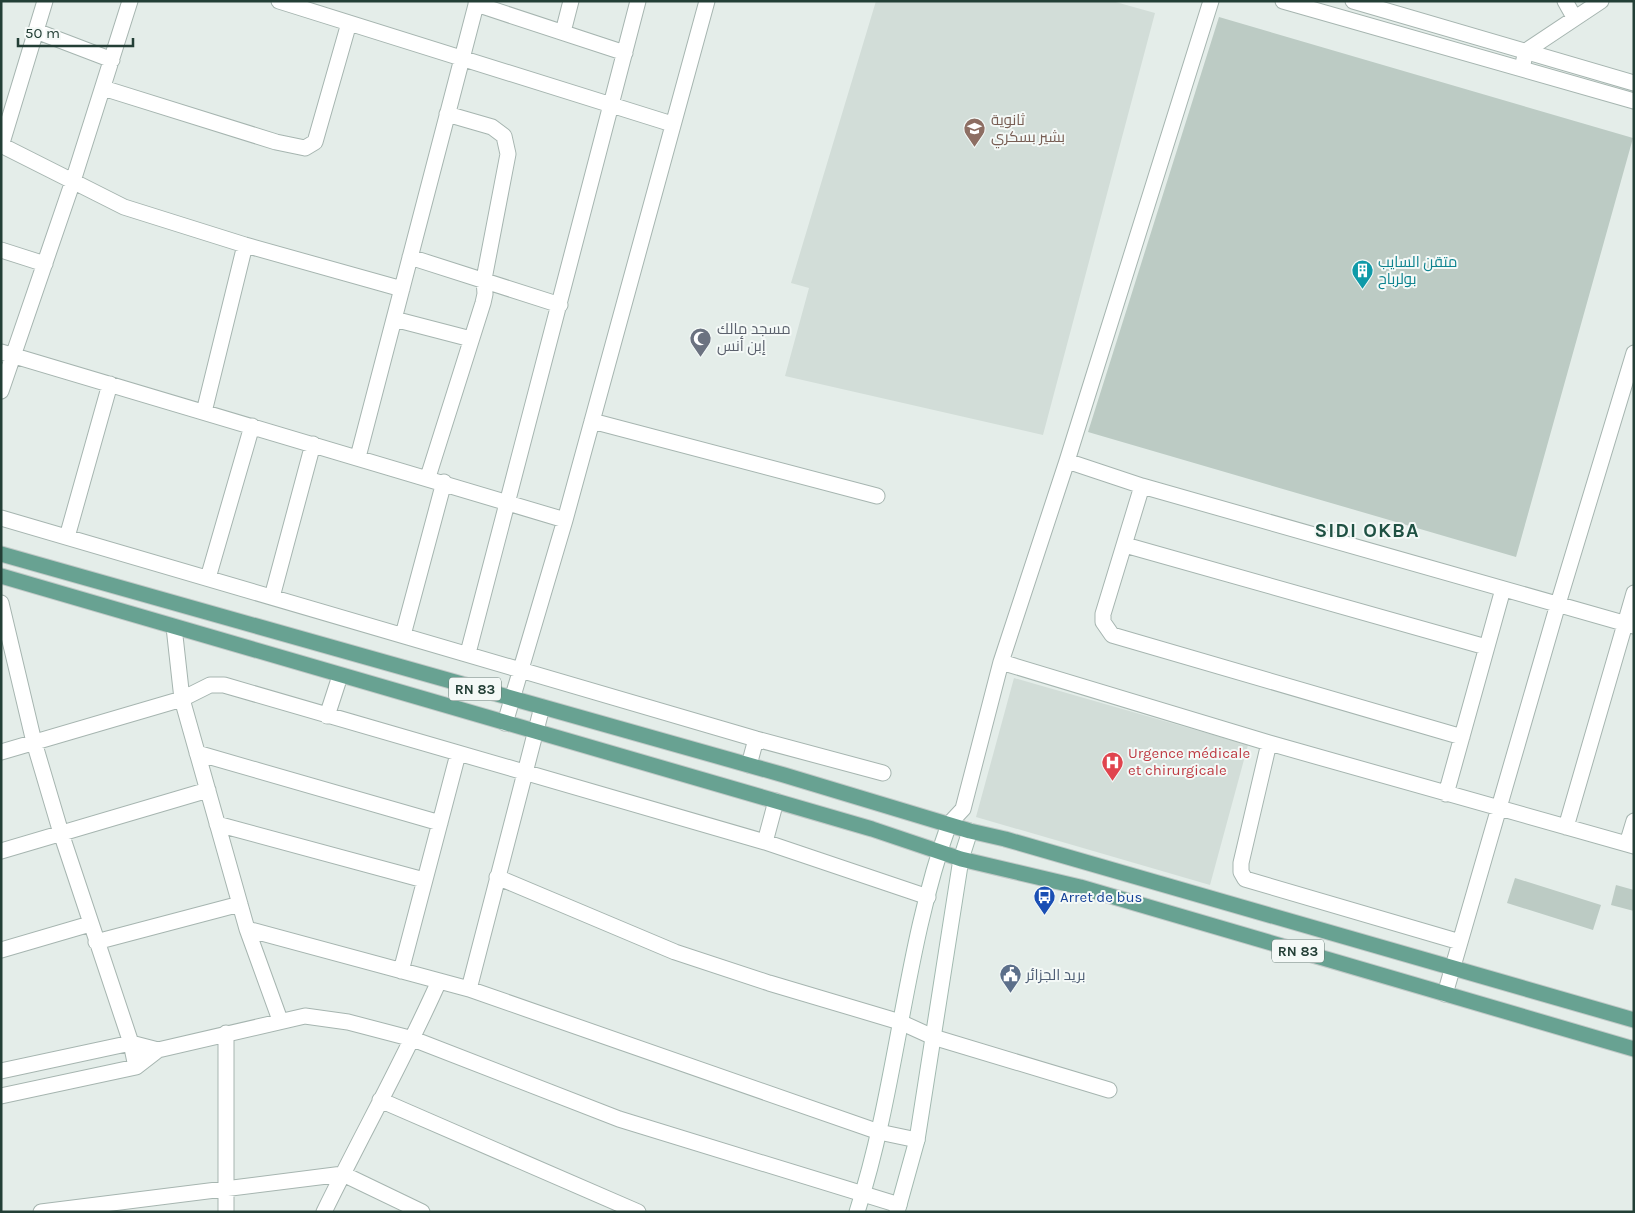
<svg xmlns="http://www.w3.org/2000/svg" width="1635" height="1213" viewBox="0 0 1635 1213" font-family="Karla,Cairo,sans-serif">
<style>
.built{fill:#d2ddd8}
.building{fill:#bccbc4}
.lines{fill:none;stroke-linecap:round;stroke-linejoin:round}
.minor-casing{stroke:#a6b5b0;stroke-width:17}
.tertiary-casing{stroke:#a6b5b0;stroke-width:17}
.secondary-casing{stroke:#a2b9b0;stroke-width:17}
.primary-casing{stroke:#c1c9c7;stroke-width:17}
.minor{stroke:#fff;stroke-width:15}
.tertiary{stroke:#fff;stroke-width:15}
.secondary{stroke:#fff;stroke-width:15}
.primary{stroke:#68a292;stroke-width:15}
.labels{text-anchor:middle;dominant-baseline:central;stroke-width:4;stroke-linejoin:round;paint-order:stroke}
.shield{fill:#f4f9f7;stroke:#627770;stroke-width:1}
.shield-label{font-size:14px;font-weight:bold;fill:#233f36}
.education-label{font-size:15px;fill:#785e54;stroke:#f4f9f7;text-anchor:start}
.culture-label{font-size:15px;fill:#0d838f;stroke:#f4f9f7;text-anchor:start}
.worship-label{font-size:15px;fill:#5b616d;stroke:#f4f9f7;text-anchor:start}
.health-label{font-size:15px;fill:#be3a42;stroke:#f4f9f7;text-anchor:start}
.transit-label{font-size:15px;fill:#164399;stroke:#f4f9f7;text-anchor:start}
.service-label{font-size:15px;fill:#4e5e75;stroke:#f4f9f7;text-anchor:start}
.district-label{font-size:20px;font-weight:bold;letter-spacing:1px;fill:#1f5143;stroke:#f4f9f7}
</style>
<rect width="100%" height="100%" fill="#e4ede9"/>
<path class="built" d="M 876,1 L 1112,1 L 1155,13 L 1043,435 L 785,376 L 809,288 L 791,283 Z
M 1014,678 L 1248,745 L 1210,885 L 976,817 Z"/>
<path class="building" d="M 1219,17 L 1633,138 L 1516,557 L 1088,432 Z
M 1515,878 L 1601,905 L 1593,930 L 1507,903 Z
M 1616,885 L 1634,890 L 1634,911 L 1611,905 Z"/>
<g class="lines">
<defs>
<path id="minor" d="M 279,1 L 672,124
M 1565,1 L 1574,17
M 476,4 L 625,53
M 36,31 L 112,60
M 563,32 L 571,1
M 1522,68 L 1526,51 L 1601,1
M 103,88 L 276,142 L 305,148 L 315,142 L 349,23
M 1,145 L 124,207 L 245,245 L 402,289
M 1,146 L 45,1
M 1,250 L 45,264
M 410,257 L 560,305
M 394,319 L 471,339
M 1,352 L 565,520
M 1,391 L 73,181 L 130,1
M 204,412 L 245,245
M 592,421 L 877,496
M 358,457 L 477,1
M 1067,461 L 1142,486 L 1634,626
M 428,477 L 483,303 L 485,294 L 484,279 L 508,154 L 504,136 L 492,127 L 447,114
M 1142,486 L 1103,614 L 1103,622 L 1112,635 L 1462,737
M 1,518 L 756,739 L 883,773
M 67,537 L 110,384
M 1125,545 L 1486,647
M 208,578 L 252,426
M 272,597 L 313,444
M 1,603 L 34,742 L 61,833 L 131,1043 L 136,1067
M 174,627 L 182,699 L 247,929 L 280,1020
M 403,635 L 444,482
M 468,653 L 638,1
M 1001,662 L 1269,743 L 1634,846
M 327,716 L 340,676
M 505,723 L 565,520 L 707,1
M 1269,743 L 1241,863 L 1241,872 L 1245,879 L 1460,942
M 1,752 L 182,699 L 210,685 L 224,685 L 765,842 L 928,897
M 197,753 L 440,823
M 749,765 L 756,739
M 1446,794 L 1503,589
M 217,824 L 424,880
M 949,824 L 963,809 L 1001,662 L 1067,461 L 1211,1
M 1566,827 L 1634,593
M 765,842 L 776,801
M 1627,844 L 1634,821
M 1,851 L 208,790
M 497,877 L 675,952 L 769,983 L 900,1022 L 933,1037 L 1109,1090
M 247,929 L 469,989 L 879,1132 L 917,1140
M 96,942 L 240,904
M 1,950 L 90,924
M 401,971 L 458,754
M 469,989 L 542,707
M 1445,994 L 1558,604 L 1634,353
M 1,1071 L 131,1043 L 158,1050
M 1,1096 L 136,1067 L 158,1050 L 305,1016 L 348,1022 L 413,1039 L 619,1119 L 899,1205
M 380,1100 L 638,1212
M 41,1212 L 343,1174 L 422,1212
M 226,1212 L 226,1033
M 324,1212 C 362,1134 404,1060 439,981"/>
<path id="tertiary" d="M 1283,1 L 1634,101
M 1353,1 L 1634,83"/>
<path id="secondary" d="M 857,1212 C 898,1085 904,949 949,824
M 897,1212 L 917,1140 L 961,859 L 970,831"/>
<path id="primary" d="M 1,554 L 784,775 L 970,831 L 1005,839 L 1634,1020
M 1,576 L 872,829 L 961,859 L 1080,887 L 1634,1049"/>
</defs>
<use href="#minor" class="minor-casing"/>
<use href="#tertiary" class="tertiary-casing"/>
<use href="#secondary" class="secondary-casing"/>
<use href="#primary" class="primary-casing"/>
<use href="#minor" class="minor"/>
<use href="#tertiary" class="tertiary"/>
<use href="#secondary" class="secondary"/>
<use href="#primary" class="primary"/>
</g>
<defs>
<symbol id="school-pin" viewBox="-11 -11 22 30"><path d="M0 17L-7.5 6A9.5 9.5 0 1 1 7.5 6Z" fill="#8d6e63" stroke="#f4f9f7"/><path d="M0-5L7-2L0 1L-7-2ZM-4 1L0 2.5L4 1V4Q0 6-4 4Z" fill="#fff"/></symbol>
<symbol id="building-pin" viewBox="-11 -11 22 30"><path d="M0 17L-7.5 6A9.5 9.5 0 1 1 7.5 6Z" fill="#0f9aa8" stroke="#f4f9f7"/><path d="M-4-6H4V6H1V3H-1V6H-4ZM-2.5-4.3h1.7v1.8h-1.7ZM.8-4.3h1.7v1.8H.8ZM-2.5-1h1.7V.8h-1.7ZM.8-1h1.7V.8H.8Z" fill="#fff"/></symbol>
<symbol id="mosque-pin" viewBox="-11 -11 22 30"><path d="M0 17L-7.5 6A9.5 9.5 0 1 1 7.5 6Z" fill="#6b7280" stroke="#f4f9f7"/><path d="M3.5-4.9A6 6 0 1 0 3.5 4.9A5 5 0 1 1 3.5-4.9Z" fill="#fff"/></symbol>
<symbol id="hospital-pin" viewBox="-11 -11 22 30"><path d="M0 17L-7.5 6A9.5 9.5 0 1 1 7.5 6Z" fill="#e0444e" stroke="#f4f9f7"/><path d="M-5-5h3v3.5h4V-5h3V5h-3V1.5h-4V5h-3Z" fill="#fff"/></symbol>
<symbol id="bus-pin" viewBox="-11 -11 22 30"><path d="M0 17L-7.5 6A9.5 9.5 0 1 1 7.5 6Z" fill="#1a4fb4" stroke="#f4f9f7"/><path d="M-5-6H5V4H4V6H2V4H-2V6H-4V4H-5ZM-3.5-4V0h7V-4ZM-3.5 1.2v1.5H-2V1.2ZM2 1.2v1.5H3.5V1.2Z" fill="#fff"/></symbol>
<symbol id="civic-pin" viewBox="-11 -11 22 30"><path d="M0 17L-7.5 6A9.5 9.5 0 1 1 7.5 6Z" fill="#5c6f8a" stroke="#f4f9f7"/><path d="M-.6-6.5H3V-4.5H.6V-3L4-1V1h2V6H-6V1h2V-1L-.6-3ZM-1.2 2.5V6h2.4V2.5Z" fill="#fff"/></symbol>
</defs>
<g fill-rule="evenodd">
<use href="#school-pin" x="962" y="116" width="25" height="34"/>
<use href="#building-pin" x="1350" y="258" width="25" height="34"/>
<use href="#mosque-pin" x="688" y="326" width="25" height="34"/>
<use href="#hospital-pin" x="1100" y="750" width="25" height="34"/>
<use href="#bus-pin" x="1032" y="884" width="25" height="34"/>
<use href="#civic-pin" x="998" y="962" width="25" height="34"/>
</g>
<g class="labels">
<g class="shield">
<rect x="449" y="677.5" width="52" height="23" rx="4"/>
<rect x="1272" y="939.5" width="52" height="23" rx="4"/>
</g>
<g class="shield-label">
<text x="475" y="689">RN 83</text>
<text x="1298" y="951">RN 83</text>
</g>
<g class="education-label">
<text x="991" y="120">ثانوية<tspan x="991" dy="17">بشير بسكري</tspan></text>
</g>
<g class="culture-label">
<text x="1378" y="262">متقن السايب<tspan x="1378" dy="17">بولرباح</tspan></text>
</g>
<g class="worship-label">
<text x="717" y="329">مسجد مالك<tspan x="717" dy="17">إبن أنس</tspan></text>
</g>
<g class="health-label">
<text x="1128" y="753">Urgence médicale<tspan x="1128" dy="17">et chirurgicale</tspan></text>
</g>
<g class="transit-label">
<text x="1060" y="897">Arret de bus</text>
</g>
<g class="service-label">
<text x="1026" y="975">بريد الجزائر</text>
</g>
<g class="district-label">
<text x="1367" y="530">SIDI OKBA</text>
</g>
</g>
<rect width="1635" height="1213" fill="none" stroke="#233f36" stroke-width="5"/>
<path d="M18 38v8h115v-8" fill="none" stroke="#233f36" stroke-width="2.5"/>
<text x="25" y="38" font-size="15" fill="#233f36" stroke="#f4f9f7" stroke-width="4" paint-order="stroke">50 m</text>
</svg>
